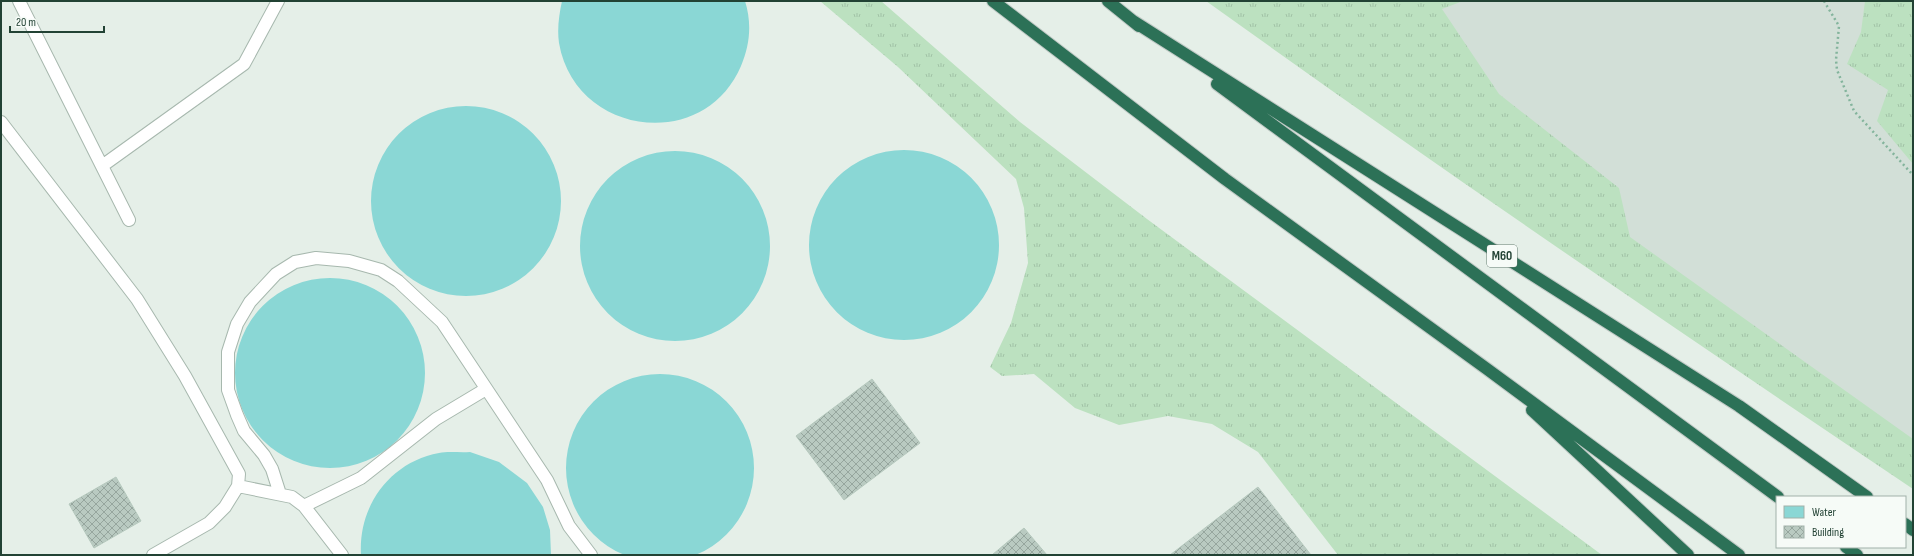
<svg xmlns="http://www.w3.org/2000/svg" width="1914" height="556" viewBox="0 0 1914 556" font-family="'Sofia Sans Condensed',sans-serif">
<style>
.built{fill:#d2dfd7}
.grass{fill:url(#grass-tufts)}
.water{fill:#8ad7d5}
.building{fill:url(#building-cross-hatch);stroke:#b6c9be}
.lines{fill:none;stroke-linecap:round;stroke-linejoin:round}
.lane-casing{stroke:#a7b8ae;stroke-width:14}
.highway-casing{stroke:#c1cac6;stroke-width:14}
.path{stroke:#83b49c;stroke-width:2.5;stroke-dasharray:2 3;stroke-linecap:butt}
.lane{stroke:#fff;stroke-width:12}
.highway{stroke:#2c7157;stroke-width:12}
.labels{text-anchor:middle;dominant-baseline:central;stroke-width:3;stroke-linejoin:round;paint-order:stroke}
.shield{fill:#f6fbf7;stroke:#627a6e;stroke-width:1}
.shield-label{font-size:13px;font-weight:bold;fill:#224234}
</style>
<defs>
<pattern id="grass-tufts" width="24" height="20" patternUnits="userSpaceOnUse"><rect width="24" height="20" fill="#bce1c0"/><path d="M3 7l-1-3M5 7V3M7 7l1-3M15 17l-1-3M17 17v-4M19 17l1-3" fill="none" stroke="#a1c2a6"/></pattern>
<pattern id="building-cross-hatch" width="8" height="8" patternUnits="userSpaceOnUse"><rect width="8" height="8" fill="#b9cac1"/><path d="M0 0l8 8M0 8l8-8" fill="none" stroke="#96a69e"/></pattern>
</defs>
<rect width="100%" height="100%" fill="#e5efe8"/>
<path class="built" d="M 1306,1 L 1913,1 L 1913,451 Z"/>
<path class="grass" d="M 820,1 L 881,1 L 1020,122 L 1147,219 L 1602,555 L 1338,555 L 1258,452 L 1212,424 L 1168,416 L 1119,425 L 1075,408 L 1034,374 L 1002,376 L 990,367 L 1011,323 L 1028,263 L 1024,208 L 1016,179 L 898,67 Z
M 1206,1 L 1463,1 L 1442,9 L 1499,94 L 1619,188 L 1630,237 L 1913,439 L 1913,489 C 1675,329 1439,168 1206,1 Z
M 1865,1 L 1913,1 L 1913,164 L 1877,121 L 1888,90 L 1847,64 L 1861,32 Z"/>
<path class="water" d="M 562,1 L 745,1 C 752,23 750,45 741,66 C 704,153 575,136 559,43 C 557,29 559,15 562,1 Z
M371 201a95 95 0 1 1 190 0a95 95 0 1 1-190 0Z
M809 245a95 95 0 1 1 190 0a95 95 0 1 1-190 0Z
M580 246a95 95 0 1 1 190 0a95 95 0 1 1-190 0Z
M235 373a95 95 0 1 1 190 0a95 95 0 1 1-190 0Z
M566 468a94 94 0 1 1 188 0a94 94 0 1 1-188 0Z
M 470,452 L 499,462 L 527,483 L 543,507 L 550,530 L 551,555 L 361,555 C 358,506 390,462 439,453 C 449,451 460,453 470,452 Z"/>
<path class="building" d="M 872,379 L 920,443 L 844,500 L 796,436 Z
M 116,477 L 141,521 L 94,548 L 69,504 Z
M 1258,487 L 1311,555 L 1170,555 Z
M 1024,528 L 1047,555 L 992,555 Z"/>
<g class="lines">
<defs>
<path id="lane" d="M 19,1 L 129,220
M 1,122 L 137,299 L 185,376 L 239,474 L 238,486 L 225,507 L 209,523 L 153,555
M 102,166 L 244,64 L 278,1
M 238,486 L 292,497 L 304,506 L 342,555
M 280,494 L 272,469 L 264,455 L 244,431 L 237,415 L 228,390 L 228,352 L 237,324 L 250,302 L 276,274 L 295,262 L 316,258 L 349,261 L 381,270 L 398,281 L 442,322 L 547,480 L 569,526 L 591,555
M 304,506 L 361,478 L 436,419 L 486,389"/>
<path id="highway" d="M 993,1 L 1225,179 L 1487,369 L 1739,555
M 1108,1 L 1139,26
M 1133,21 L 1739,406 L 1867,497
M 1217,84 L 1778,497
M 1532,410 L 1688,555
M 1905,524 L 1913,530
M 1846,547 L 1857,555"/>
</defs>
<use href="#lane" class="lane-casing"/>
<use href="#highway" class="highway-casing"/>
<path class="path" d="M 1824,1 L 1839,26 L 1836,60 L 1837,70 L 1854,111 L 1913,175"/>
<use href="#lane" class="lane"/>
<use href="#highway" class="highway"/>
</g>
<g class="labels">
<rect class="shield" x="1487" y="245" width="30" height="22" rx="3"/>
<g class="shield-label">
<text x="1502" y="256">M60</text>
</g>
</g>
<rect width="1914" height="556" fill="none" stroke="#224234" stroke-width="4"/>
<rect x="1776" y="496" width="130" height="52" fill="#f6fbf7" stroke="#a1b1a9"/>
<rect x="1784" y="506" width="20" height="12" fill="#8ad7d5" stroke="#a1b1a9"/>
<text x="1812" y="516" font-size="12" fill="#224234">Water</text>
<rect x="1784" y="526" width="20" height="12" fill="url(#building-cross-hatch)" stroke="#a1b1a9"/>
<text x="1812" y="536" font-size="12" fill="#224234">Building</text>
<path d="M10 26v6h94v-6" fill="none" stroke="#224234" stroke-width="2"/>
<text x="16" y="26" font-size="12" fill="#224234" stroke="#f6fbf7" stroke-width="3" paint-order="stroke">20 m</text>
</svg>
